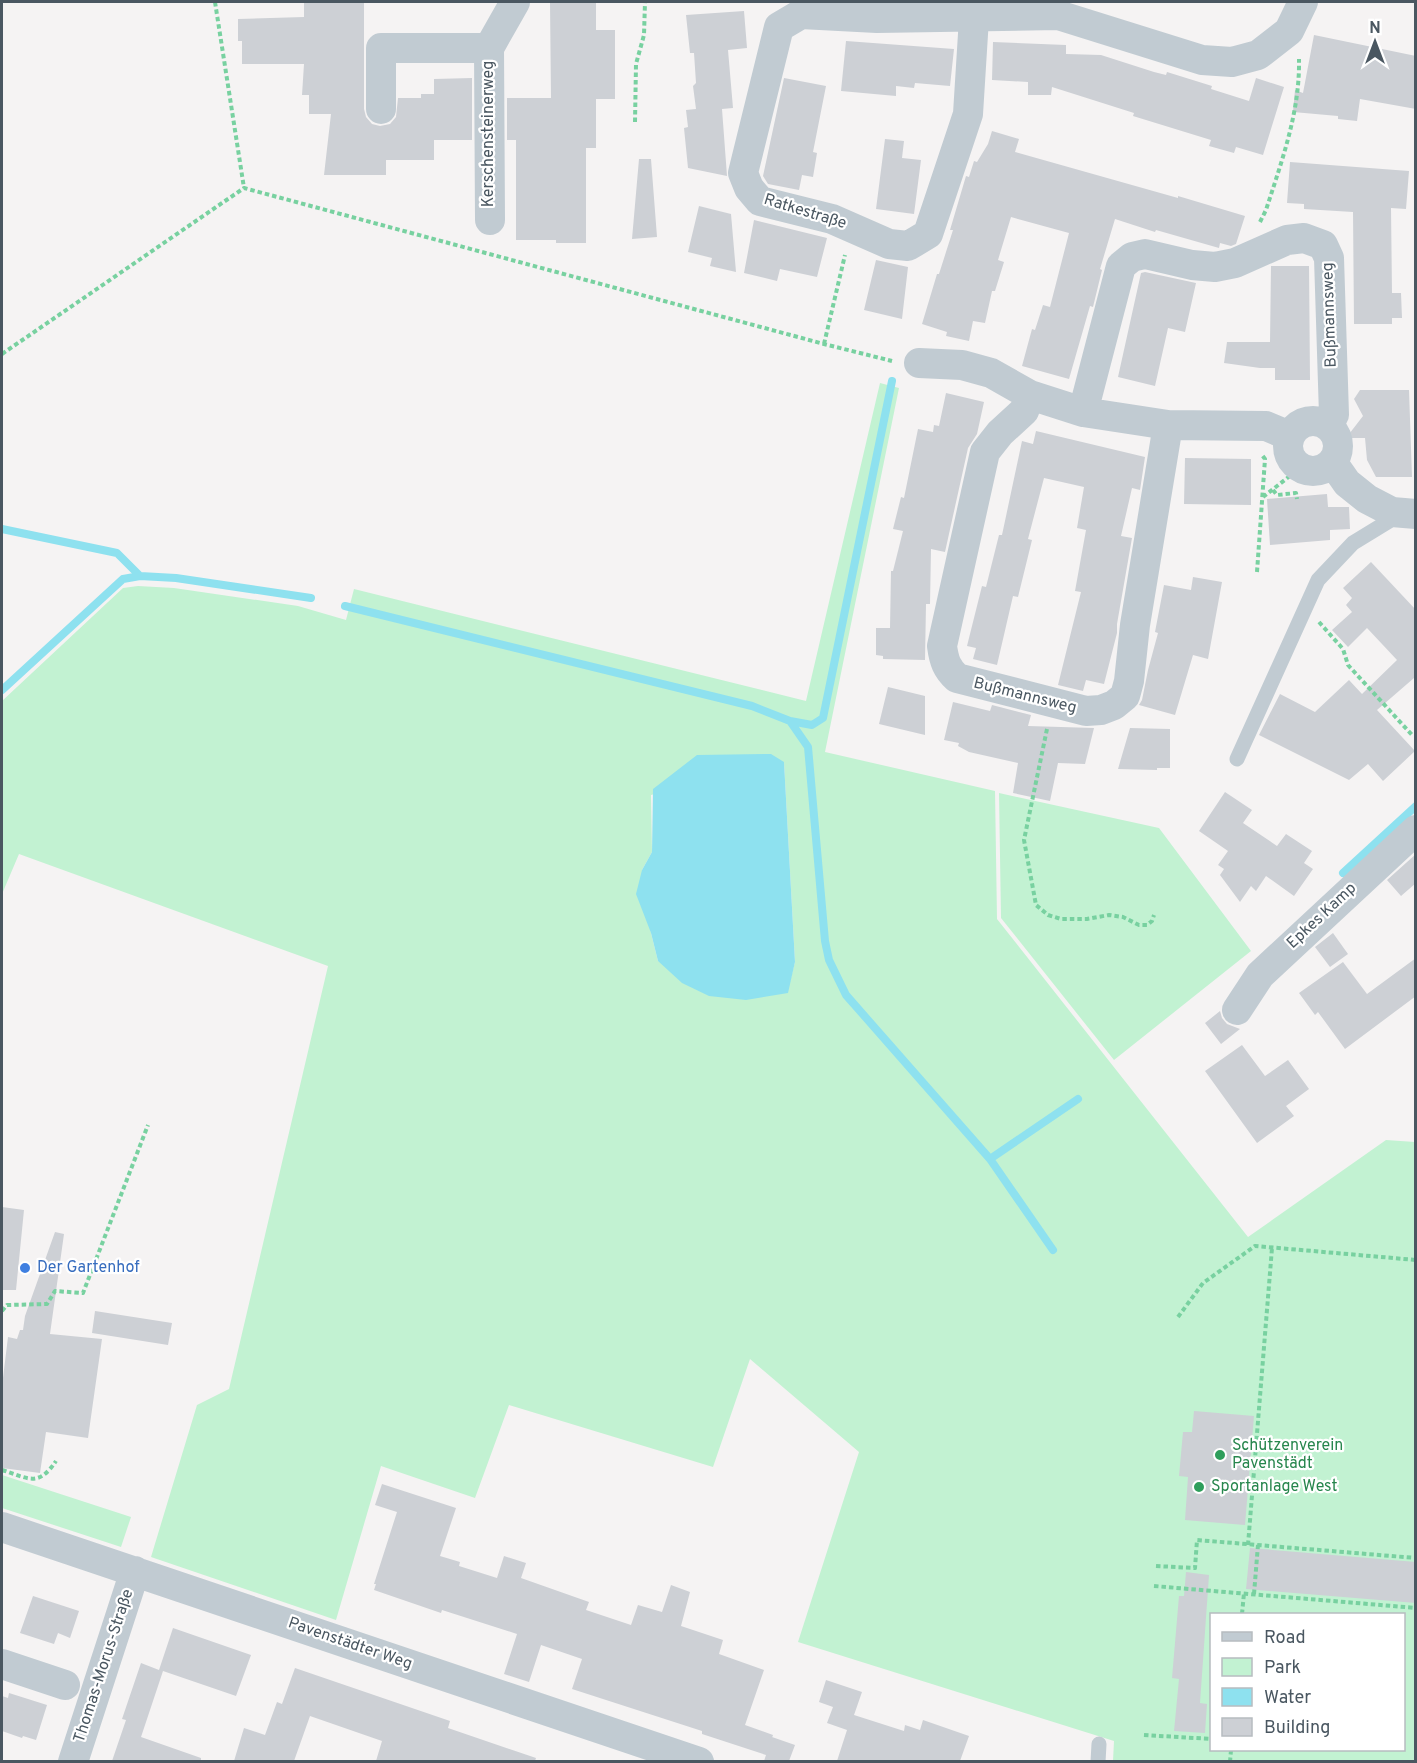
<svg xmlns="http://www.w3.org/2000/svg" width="1417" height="1763" viewBox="0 0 1417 1763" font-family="Overpass,sans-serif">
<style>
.green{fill:#c2f2d2;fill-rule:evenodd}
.water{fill:#8ee1ef}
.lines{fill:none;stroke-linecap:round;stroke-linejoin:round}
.stream{stroke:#8ee1ef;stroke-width:8}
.building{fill:#cdd0d5}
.path{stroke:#78d1a0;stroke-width:4;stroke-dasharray:4.5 3;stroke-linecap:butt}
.service{stroke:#c1cbd2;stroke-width:15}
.minor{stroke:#c1cbd2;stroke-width:30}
.shop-dot{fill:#3f7fe0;stroke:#fff;stroke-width:2}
.leisure-dot{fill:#2e9e5b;stroke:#fff;stroke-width:2}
.labels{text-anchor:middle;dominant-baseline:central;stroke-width:4.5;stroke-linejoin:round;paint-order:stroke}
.street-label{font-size:16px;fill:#4a5761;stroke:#fff}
.shop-label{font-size:16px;fill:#366cbe;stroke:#fff;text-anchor:start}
.leisure-label{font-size:16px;fill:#27864d;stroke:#fff;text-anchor:start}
</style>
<rect width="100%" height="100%" fill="#f5f3f3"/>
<path class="green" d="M 880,383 L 899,388 L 825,752 L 995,791 L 997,919 L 1248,1237 L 1386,1140 L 1415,1142 L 1415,1761 L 1113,1761 L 1114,1741 L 798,1642 L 859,1452 L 750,1359 L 713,1467 L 509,1405 L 475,1498 L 381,1466 L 336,1620 L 151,1557 L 197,1405 L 229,1389 L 328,966 L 19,854 L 2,894 L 2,701 L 123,588 L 138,586 L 174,588 L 298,606 L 346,620 L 354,589 L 806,701 ZM 784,762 L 795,962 L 787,993 L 658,961 L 651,933 L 642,870 L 652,852 L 651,795 ZM 1212,1614 L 1404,1614 L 1404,1750 L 1212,1750 Z
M 999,793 L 1159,828 L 1251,951 L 1114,1060 L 1001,918 Z
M 2,1475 L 131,1517 L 121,1547 L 2,1508 Z"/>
<path class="water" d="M 771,754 L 784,762 L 795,962 L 788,993 L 746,1000 L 709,996 L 682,983 L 658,961 L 651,933 L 636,894 L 642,870 L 652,852 L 653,789 L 697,755 Z"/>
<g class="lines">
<path class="stream" d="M 2,529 L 117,553 L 140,576
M 345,606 L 752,706 L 790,721 L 808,747 L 825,941 L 829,960 L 846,995 L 990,1159 L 1053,1250
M 2,690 L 123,579 L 140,576 L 176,578 L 311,598
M 790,721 L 812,725 L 823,718 L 892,381
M 1343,873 L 1416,806
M 990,1159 L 1078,1099"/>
</g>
<path class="building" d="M 304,2 L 364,2 L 364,109 L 366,117 L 372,124 L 380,126 L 390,124 L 396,117 L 398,98 L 421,98 L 421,94 L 434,94 L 434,79 L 472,78 L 472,140 L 434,140 L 434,160 L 386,160 L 386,175 L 324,175 L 331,114 L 309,114 L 309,95 L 302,95 L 304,64 L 242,64 L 242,41 L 238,41 L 238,19 L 304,17 Z
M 550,2 L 596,2 L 596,30 L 615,30 L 615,99 L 596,99 L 596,148 L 586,148 L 586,243 L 556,243 L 556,240 L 516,240 L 516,140 L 507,140 L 507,98 L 551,98 Z
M 744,11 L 747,48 L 728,50 L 733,108 L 722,109 L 727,176 L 688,168 L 684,128 L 688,127 L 686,110 L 696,109 L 693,86 L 696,83 L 694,53 L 690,53 L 686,15 Z
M 1314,35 L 1416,56 L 1416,109 L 1360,99 L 1357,121 L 1338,119 L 1338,116 L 1293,112 L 1295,90 L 1303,93 Z
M 846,41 L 954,49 L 950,86 L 915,83 L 914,88 L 896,86 L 896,96 L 841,91 Z
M 993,42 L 1066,45 L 1066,54 L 1101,55 L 1154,72 L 1166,75 L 1167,72 L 1212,86 L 1211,89 L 1249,101 L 1256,78 L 1284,87 L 1263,155 L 1236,147 L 1234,153 L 1209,146 L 1211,140 L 1133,116 L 1134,113 L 1052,87 L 1051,95 L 1028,95 L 1028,82 L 992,80 Z
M 784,78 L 826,86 L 813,152 L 817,153 L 813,177 L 802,175 L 799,190 L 768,184 L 763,176 Z
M 992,131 L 1019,139 L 1015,152 L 1178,198 L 1178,196 L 1245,216 L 1236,244 L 1231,246 L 1220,243 L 1219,248 L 1156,230 L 1155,232 L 1115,219 L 1100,269 L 1102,270 L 1093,307 L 1090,306 L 1069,379 L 1022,366 L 1032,329 L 1035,330 L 1043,305 L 1050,307 L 1069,233 L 1011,217 L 998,260 L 1004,262 L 995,291 L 992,291 L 985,323 L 973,321 L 969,341 L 946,336 L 947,332 L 922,324 L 937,274 L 939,274 L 953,230 L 950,230 L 966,176 L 969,177 L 974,161 L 977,162 L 988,144 Z
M 885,139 L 904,141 L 902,158 L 921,160 L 914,214 L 876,209 Z
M 639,159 L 651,159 L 657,237 L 632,239 Z
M 1290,162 L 1409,171 L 1406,209 L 1391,208 L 1392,293 L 1401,293 L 1402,318 L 1392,318 L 1392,324 L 1354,324 L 1353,212 L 1304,209 L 1304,204 L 1287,203 Z
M 699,206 L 731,214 L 736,272 L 710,266 L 712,258 L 688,252 Z
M 754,220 L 827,238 L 817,277 L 780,269 L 777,281 L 744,273 Z
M 876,260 L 908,267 L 902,319 L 864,310 Z
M 1271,266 L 1309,266 L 1310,380 L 1275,380 L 1275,368 L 1260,368 L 1224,363 L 1227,342 L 1270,342 Z
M 1145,272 L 1196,283 L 1185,332 L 1168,328 L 1155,386 L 1118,377 L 1141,273 Z
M 1360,390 L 1409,390 L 1412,477 L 1376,477 L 1367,460 L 1365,438 L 1346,438 L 1363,416 L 1354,399 Z
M 946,393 L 984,402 L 977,434 L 968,448 L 945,552 L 931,549 L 930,604 L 926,604 L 925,660 L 883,659 L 883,656 L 876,655 L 876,628 L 890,628 L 891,571 L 893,571 L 903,531 L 893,529 L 901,497 L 904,498 L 918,429 L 933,432 L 934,425 L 939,426 Z
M 1036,431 L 1145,457 L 1140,490 L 1132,488 L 1121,536 L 1132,538 L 1117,624 L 1117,633 L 1104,684 L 1086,680 L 1083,691 L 1058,685 L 1081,592 L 1075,591 L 1086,530 L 1077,528 L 1084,487 L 1044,478 L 1028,539 L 1032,540 L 1018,597 L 1013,596 L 997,665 L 973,659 L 976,648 L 967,646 L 982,586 L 986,587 L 999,535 L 1002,535 L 1022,441 L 1033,444 Z
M 1185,458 L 1251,459 L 1251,505 L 1184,504 Z
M 1327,494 L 1328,507 L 1349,507 L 1350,529 L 1330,530 L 1330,540 L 1270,545 L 1267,499 Z
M 1371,562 L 1416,610 L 1416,680 L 1414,678 L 1377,710 L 1415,751 L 1383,781 L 1368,764 L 1349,780 L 1259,735 L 1280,694 L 1315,712 L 1349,680 L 1362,694 L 1397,660 L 1367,628 L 1348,647 L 1332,630 L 1352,612 L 1346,605 L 1352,598 L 1343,588 Z
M 1193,577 L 1222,582 L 1208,659 L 1193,655 L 1175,715 L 1139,705 L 1142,700 L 1148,670 L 1158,633 L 1155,632 L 1164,585 L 1191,590 Z
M 888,687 L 925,696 L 925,735 L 879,724 Z
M 953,702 L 990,711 L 992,705 L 1031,715 L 1028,726 L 1094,728 L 1085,764 L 1058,763 L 1050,801 L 1013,793 L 1018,763 L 969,752 L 958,746 L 959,743 L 944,740 Z
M 1130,728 L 1170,729 L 1170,768 L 1157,768 L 1157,770 L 1118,769 Z
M 1225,792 L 1252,810 L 1243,823 L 1277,846 L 1286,834 L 1312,851 L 1304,863 L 1313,869 L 1294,896 L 1266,876 L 1256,891 L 1251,886 L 1240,902 L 1220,875 L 1224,869 L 1218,865 L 1228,851 L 1199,831 Z
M 1416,854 L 1416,883 L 1401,896 L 1387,880 Z
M 1333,933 L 1348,954 L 1330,967 L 1315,947 Z
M 1416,958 L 1416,996 L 1345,1049 L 1318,1012 L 1315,1015 L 1299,993 L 1343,962 L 1367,994 Z
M 1220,1011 L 1222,1018 L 1227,1024 L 1240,1029 L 1221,1044 L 1205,1023 Z
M 1242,1045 L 1265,1076 L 1288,1060 L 1309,1089 L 1286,1106 L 1294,1116 L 1257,1143 L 1205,1071 Z
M 2,1207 L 24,1210 L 16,1290 L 2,1290 Z
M 55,1232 L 64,1234 L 50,1334 L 102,1339 L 88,1438 L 46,1432 L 40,1473 L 2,1468 L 2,1386 L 8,1337 L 17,1339 L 20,1330 L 23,1330 L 25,1316 Z
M 95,1311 L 172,1323 L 168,1345 L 92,1333 Z
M 1194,1411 L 1254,1416 L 1245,1525 L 1185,1520 L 1188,1477 L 1179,1476 L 1183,1432 L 1192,1432 Z
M 382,1484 L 456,1508 L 440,1556 L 460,1562 L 459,1566 L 497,1578 L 504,1556 L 526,1563 L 521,1578 L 589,1602 L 586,1610 L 631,1625 L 638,1605 L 662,1612 L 671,1585 L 690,1592 L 681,1626 L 723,1640 L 719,1654 L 764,1670 L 745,1725 L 773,1735 L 766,1755 L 702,1734 L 702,1731 L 572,1689 L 582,1659 L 541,1645 L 529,1682 L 504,1674 L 517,1634 L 442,1610 L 441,1613 L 374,1590 L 376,1584 L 374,1584 L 397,1512 L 375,1505 Z
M 1250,1548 L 1416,1562 L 1416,1603 L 1246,1589 Z
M 1186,1572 L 1209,1575 L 1200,1703 L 1207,1704 L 1205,1733 L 1174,1731 L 1179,1679 L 1172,1678 L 1179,1596 L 1184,1596 Z
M 33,1596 L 79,1611 L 70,1638 L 58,1633 L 54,1644 L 20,1633 Z
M 173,1628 L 251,1655 L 236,1696 L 163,1671 L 141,1737 L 201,1758 L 201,1761 L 112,1761 L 126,1720 L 122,1719 L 141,1663 L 159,1670 Z
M 295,1668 L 450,1721 L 448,1728 L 536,1758 L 535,1761 L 376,1761 L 382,1741 L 310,1716 L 294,1761 L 234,1761 L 244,1728 L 265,1735 L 277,1702 L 282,1704 Z
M 826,1680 L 862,1692 L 854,1715 L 904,1731 L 905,1725 L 920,1730 L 923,1720 L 969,1736 L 960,1761 L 837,1761 L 847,1730 L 827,1723 L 833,1707 L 819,1702 Z
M 9,1693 L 47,1705 L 36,1740 L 23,1736 L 22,1738 L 2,1731 L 2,1696 L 8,1698 Z
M 772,1737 L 795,1745 L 789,1761 L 764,1761 Z"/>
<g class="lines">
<path class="path" d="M 215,2 L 244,188
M 635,122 L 636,64 L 644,35 L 645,2
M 1260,222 L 1266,210 C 1282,160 1300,112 1299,59
M 824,344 L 845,255
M 2,354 L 244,188 L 824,344 L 892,361
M 1273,490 L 1277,495 L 1296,493 L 1297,499
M 1263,497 L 1300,468
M 1257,572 L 1265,459 L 1262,455
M 1319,622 L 1343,649 L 1348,665 L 1413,736
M 1047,729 L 1024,840 L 1036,905 L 1048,915 L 1061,919 L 1087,919 L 1109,915 L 1123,917 L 1139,925 L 1147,925 L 1152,921 L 1154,915
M 2,1311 L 7,1305 L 47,1304 L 55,1291 L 83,1293 L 148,1125
M 1178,1317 L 1203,1283 L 1255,1246 L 1416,1260
M 2,1470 C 28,1478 38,1488 56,1461
M 1248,1545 L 1272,1248
M 1156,1566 L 1195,1568 L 1197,1540 L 1416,1558
M 1154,1586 L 1416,1608
M 1254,1594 L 1258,1545
M 1242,1614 L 1244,1593
M 1144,1735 L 1212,1739
M 1230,1762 L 1231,1750"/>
<path class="service" d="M 1237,759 L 1318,580 L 1353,543 L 1389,521 L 1392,512
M 1098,1762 L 1099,1744"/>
<path class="minor" d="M 974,18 L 968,114 L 928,234 L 908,246 L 889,244 L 832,219 L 760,201 L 749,188 L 743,173 L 779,27 L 801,14 L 877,18 L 1058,15 L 1202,60 L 1232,62 L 1258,55 L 1289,31 L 1303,2
M 489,48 L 490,220
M 381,109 L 381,48 L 489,48 L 515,2
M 919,363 L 962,365 L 991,373 L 1030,395 L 1083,412 L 1168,425 L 1266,426 L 1290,436
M 1030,395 L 1024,411 L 1000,433 L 985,452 L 942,646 C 944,661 947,669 957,678 L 1086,711 L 1101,710 L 1114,705 L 1125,696 L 1129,681 L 1135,625 L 1168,425
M 1083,412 L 1121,266 L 1132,257 L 1145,254 L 1192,265 L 1215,267 L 1235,263 L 1287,240 L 1304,238 L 1323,245 L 1329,258 L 1334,415 L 1327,425
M1288 446a25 25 0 1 1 50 0a25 25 0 1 1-50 0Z
M 1333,463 L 1347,483 L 1367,499 L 1392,512 L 1416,514
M 1237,1010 L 1260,975 L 1416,830
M 2,1527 L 699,1762
M 2,1664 L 65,1685
M 73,1762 L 135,1571"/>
</g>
<circle class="shop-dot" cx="25" cy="1268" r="6"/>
<g class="leisure-dot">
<circle cx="1220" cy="1455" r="6"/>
<circle cx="1199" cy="1487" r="6"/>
</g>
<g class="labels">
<g class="street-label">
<text transform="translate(489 134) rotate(-90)">Kerschensteinerweg</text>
<text transform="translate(805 212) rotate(17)">Ratkestraße</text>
<text transform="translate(1330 315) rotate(-92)">Bußmannsweg</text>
<text transform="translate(1025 696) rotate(14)">Bußmannsweg</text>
<text transform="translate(1322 916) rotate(-43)">Epkes Kamp</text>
<text transform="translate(350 1644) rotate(19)">Pavenstädter Weg</text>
<text transform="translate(104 1666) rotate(-72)">Thomas-Morus-Straße</text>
</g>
<g class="shop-label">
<text x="37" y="1268">Der Gartenhof</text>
</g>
<g class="leisure-label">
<text x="1232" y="1446">Schützenverein<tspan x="1232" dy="18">Pavenstädt</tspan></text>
<text x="1211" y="1487">Sportanlage West</text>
</g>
</g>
<rect width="1417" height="1763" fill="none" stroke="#4a5761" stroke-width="6"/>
<rect x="1210" y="1613" width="195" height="138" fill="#ffffff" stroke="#b7bcc0" stroke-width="1.5"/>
<rect x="1222" y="1632" width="30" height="9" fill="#c1cbd2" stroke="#b7bcc0" stroke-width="1.5"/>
<text x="1264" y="1643" font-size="18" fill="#4a5761">Road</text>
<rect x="1222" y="1658" width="30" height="18" fill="#c2f2d2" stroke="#b7bcc0" stroke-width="1.5"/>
<text x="1264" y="1673" font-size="18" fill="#4a5761">Park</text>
<rect x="1222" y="1688" width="30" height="18" fill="#8ee1ef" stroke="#b7bcc0" stroke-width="1.5"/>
<text x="1264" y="1703" font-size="18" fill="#4a5761">Water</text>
<rect x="1222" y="1718" width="30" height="18" fill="#cdd0d5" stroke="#b7bcc0" stroke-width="1.5"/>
<text x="1264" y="1733" font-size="18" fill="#4a5761">Building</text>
<g transform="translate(1375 42)" stroke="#ffffff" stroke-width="4.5" paint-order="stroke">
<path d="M0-4.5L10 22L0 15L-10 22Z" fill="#4a5761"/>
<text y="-9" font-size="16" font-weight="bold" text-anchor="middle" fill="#4a5761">N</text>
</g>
</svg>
